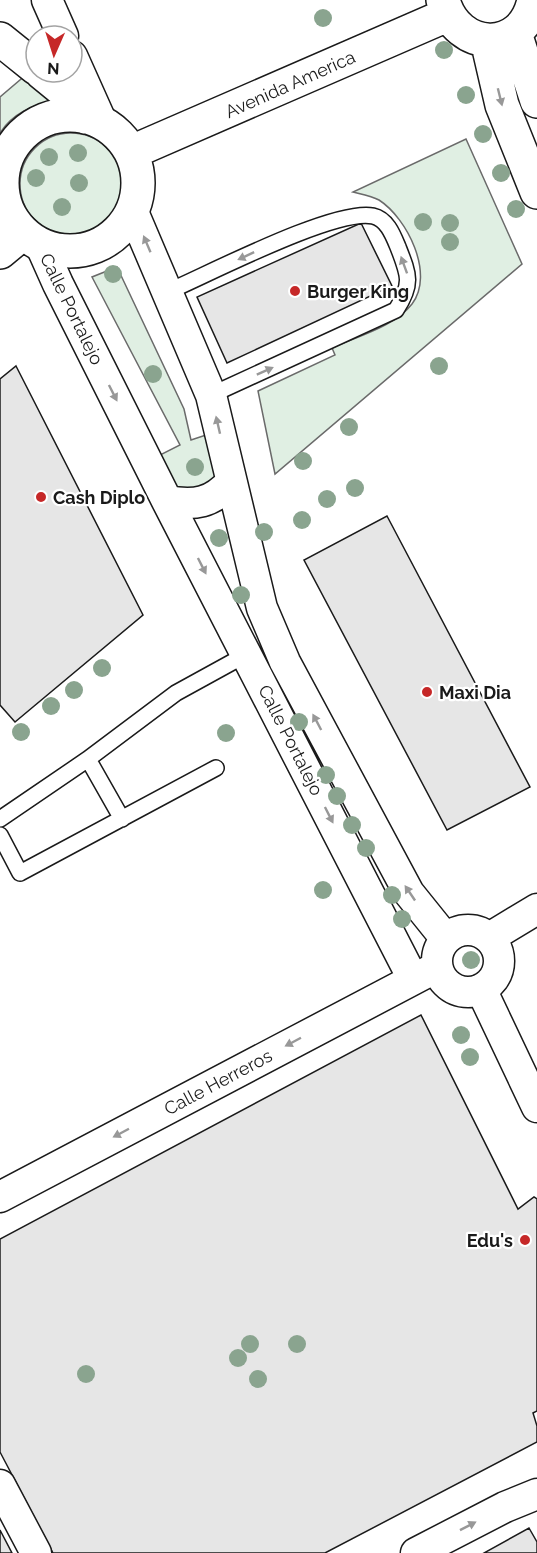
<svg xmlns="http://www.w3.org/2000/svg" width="537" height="1553" viewBox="0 0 537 1553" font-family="Raleway,sans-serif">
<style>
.green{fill:#e0efe3;stroke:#6a6a6a;stroke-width:1.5}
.building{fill:#e6e6e6;stroke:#1a1a1a;stroke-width:1.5}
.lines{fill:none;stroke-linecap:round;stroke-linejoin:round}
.lane-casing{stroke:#1a1a1a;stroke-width:18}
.street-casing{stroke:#1a1a1a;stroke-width:33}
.secondary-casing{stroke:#1a1a1a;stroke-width:36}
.lane{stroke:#fff;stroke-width:15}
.street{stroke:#fff;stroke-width:30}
.secondary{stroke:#fff;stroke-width:33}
.tree{fill:#8aa48f}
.oneway{fill:#989898}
.poi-dot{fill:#c62828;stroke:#fff;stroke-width:2}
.labels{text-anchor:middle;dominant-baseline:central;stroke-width:4.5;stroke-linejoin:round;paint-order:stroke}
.street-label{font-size:18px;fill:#1a1a1a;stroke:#fff}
.poi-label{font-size:18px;font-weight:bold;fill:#1a1a1a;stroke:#fff;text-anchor:start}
</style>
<rect width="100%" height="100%" fill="#fff"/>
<path class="green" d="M 27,74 L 54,100 C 32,106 13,113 0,133 L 0,97 Z
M20 184a51 51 0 1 1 102 0a51 51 0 1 1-102 0Z
M 466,139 L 522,264 L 275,474 L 258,391 L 335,355 L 332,348 C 358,336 394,327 412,304 C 435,274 407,218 379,200 C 372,196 361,194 353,192 Z
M 117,267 L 184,409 L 191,440 L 212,433 L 216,481 L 203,490 L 175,488 L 158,456 L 180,445 L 92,277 Z"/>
<path class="building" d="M 361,223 L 392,286 L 227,363 L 197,297 Z
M 16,366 L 143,615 L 15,722 L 0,705 L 0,379 Z
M 387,516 L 530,787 L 447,830 L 304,560 Z
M 421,1015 L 518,1209 L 534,1197 L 537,1199 L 537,1411 L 533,1413 L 537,1426 L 537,1442 L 325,1553 L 53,1553 L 0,1452 L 0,1239 Z
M 529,1528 L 537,1542 L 537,1553 L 484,1553 Z
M 0,1530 L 12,1553 L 0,1553 Z"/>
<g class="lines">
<defs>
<path id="lane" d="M 167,292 C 209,274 335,208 373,216 C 387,219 393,235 398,247 C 409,275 413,284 396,310 L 211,395
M 88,759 L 176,693 L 247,654
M 0,819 L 88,759 L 122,819
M 0,835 L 20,873 L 216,768"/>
<path id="street" d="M 47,0 L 63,36
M 72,56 L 102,123
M 133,212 L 211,395 L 262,608 L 285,662 L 409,893 L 446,939
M 41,246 L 58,284 L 167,501 L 413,979
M 167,501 C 195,506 212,503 231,482
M437 961a31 31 0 1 1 62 0a31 31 0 1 1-62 0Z
M 489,938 L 537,909
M 481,989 L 537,1107
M 0,1197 L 437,967
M 0,1485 L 36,1553
M 416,1553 L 505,1507 L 537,1494"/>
<path id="secondary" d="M 443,0 C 457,52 523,55 534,0
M 515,33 L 537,101
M 0,39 L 36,68
M 487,40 L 502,105 L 537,192
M 41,72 L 63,90 L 85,117
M2 183a68 68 0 1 1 136 0a68 68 0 1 1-136 0Z
M 132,152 L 447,15
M 0,252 L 23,233"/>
</defs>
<use href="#lane" class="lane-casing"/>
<use href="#street" class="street-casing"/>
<use href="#secondary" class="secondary-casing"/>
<use href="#lane" class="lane"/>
<use href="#street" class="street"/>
<use href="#secondary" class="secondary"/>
</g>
<g class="tree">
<circle cx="323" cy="18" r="9"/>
<circle cx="444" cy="50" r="9"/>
<circle cx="466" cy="95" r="9"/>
<circle cx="483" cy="134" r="9"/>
<circle cx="78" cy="153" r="9"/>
<circle cx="49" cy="157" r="9"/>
<circle cx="501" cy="173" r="9"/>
<circle cx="36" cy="178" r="9"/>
<circle cx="79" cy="183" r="9"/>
<circle cx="62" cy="207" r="9"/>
<circle cx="516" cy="209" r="9"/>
<circle cx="423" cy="222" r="9"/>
<circle cx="450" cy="223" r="9"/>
<circle cx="450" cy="242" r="9"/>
<circle cx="113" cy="274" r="9"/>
<circle cx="439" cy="366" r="9"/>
<circle cx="153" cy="374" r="9"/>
<circle cx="349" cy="427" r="9"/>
<circle cx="303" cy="461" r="9"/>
<circle cx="195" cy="467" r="9"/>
<circle cx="355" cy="488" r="9"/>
<circle cx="327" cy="499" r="9"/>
<circle cx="302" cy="520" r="9"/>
<circle cx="264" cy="532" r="9"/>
<circle cx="219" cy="538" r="9"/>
<circle cx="241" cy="595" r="9"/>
<circle cx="102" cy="668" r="9"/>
<circle cx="74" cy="690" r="9"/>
<circle cx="51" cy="706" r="9"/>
<circle cx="299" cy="722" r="9"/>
<circle cx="21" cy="732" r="9"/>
<circle cx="226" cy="733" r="9"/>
<circle cx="326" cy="775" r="9"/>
<circle cx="337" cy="796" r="9"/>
<circle cx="352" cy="825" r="9"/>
<circle cx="366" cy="848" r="9"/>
<circle cx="323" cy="890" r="9"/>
<circle cx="392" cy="895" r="9"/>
<circle cx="402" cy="919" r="9"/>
<circle cx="471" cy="960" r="9"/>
<circle cx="461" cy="1035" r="9"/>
<circle cx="470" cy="1057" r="9"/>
<circle cx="250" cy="1344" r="9"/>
<circle cx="297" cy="1344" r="9"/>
<circle cx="238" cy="1358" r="9"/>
<circle cx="86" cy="1374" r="9"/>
<circle cx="258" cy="1379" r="9"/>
</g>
<defs><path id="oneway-solid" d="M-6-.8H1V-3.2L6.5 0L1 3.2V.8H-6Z" transform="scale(1.5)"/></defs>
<g class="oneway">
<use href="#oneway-solid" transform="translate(500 97) rotate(76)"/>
<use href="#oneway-solid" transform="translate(147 244) rotate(-113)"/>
<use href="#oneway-solid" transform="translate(246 256) rotate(155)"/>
<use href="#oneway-solid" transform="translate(404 265) rotate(-110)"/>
<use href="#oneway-solid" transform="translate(265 371) rotate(-24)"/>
<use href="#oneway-solid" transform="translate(113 393) rotate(63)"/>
<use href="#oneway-solid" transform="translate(218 425) rotate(-103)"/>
<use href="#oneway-solid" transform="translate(202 566) rotate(63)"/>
<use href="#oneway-solid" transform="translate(317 722) rotate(-118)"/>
<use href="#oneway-solid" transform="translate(329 815) rotate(63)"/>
<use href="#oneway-solid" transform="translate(410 893) rotate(-124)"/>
<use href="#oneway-solid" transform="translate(293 1042) rotate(152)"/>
<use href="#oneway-solid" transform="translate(121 1133) rotate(152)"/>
<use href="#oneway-solid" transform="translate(468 1526) rotate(-27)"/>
</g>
<g class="poi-dot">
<circle cx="295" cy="291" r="6"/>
<circle cx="41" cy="497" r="6"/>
<circle cx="427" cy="692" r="6"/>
<circle cx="525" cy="1240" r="6"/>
</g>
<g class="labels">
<g class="street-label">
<text transform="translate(290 84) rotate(-24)">Avenida America</text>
<text transform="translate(72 309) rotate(64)">Calle Portalejo</text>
<text transform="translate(291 740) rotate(63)">Calle Portalejo</text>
<text transform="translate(218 1082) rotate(-28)">Calle Herreros</text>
</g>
<g class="poi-label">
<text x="307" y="291">Burger King</text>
<text x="53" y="497">Cash Diplo</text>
<text x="439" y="692">Maxi Dia</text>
<text x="513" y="1240" text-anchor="end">Edu's</text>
</g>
</g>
<g transform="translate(54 54) rotate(183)"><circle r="28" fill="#ffffff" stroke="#a3a3a3" stroke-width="1.5"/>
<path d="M0-4.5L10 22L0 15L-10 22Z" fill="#c62828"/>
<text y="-9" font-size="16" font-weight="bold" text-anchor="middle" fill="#1a1a1a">N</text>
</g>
</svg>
